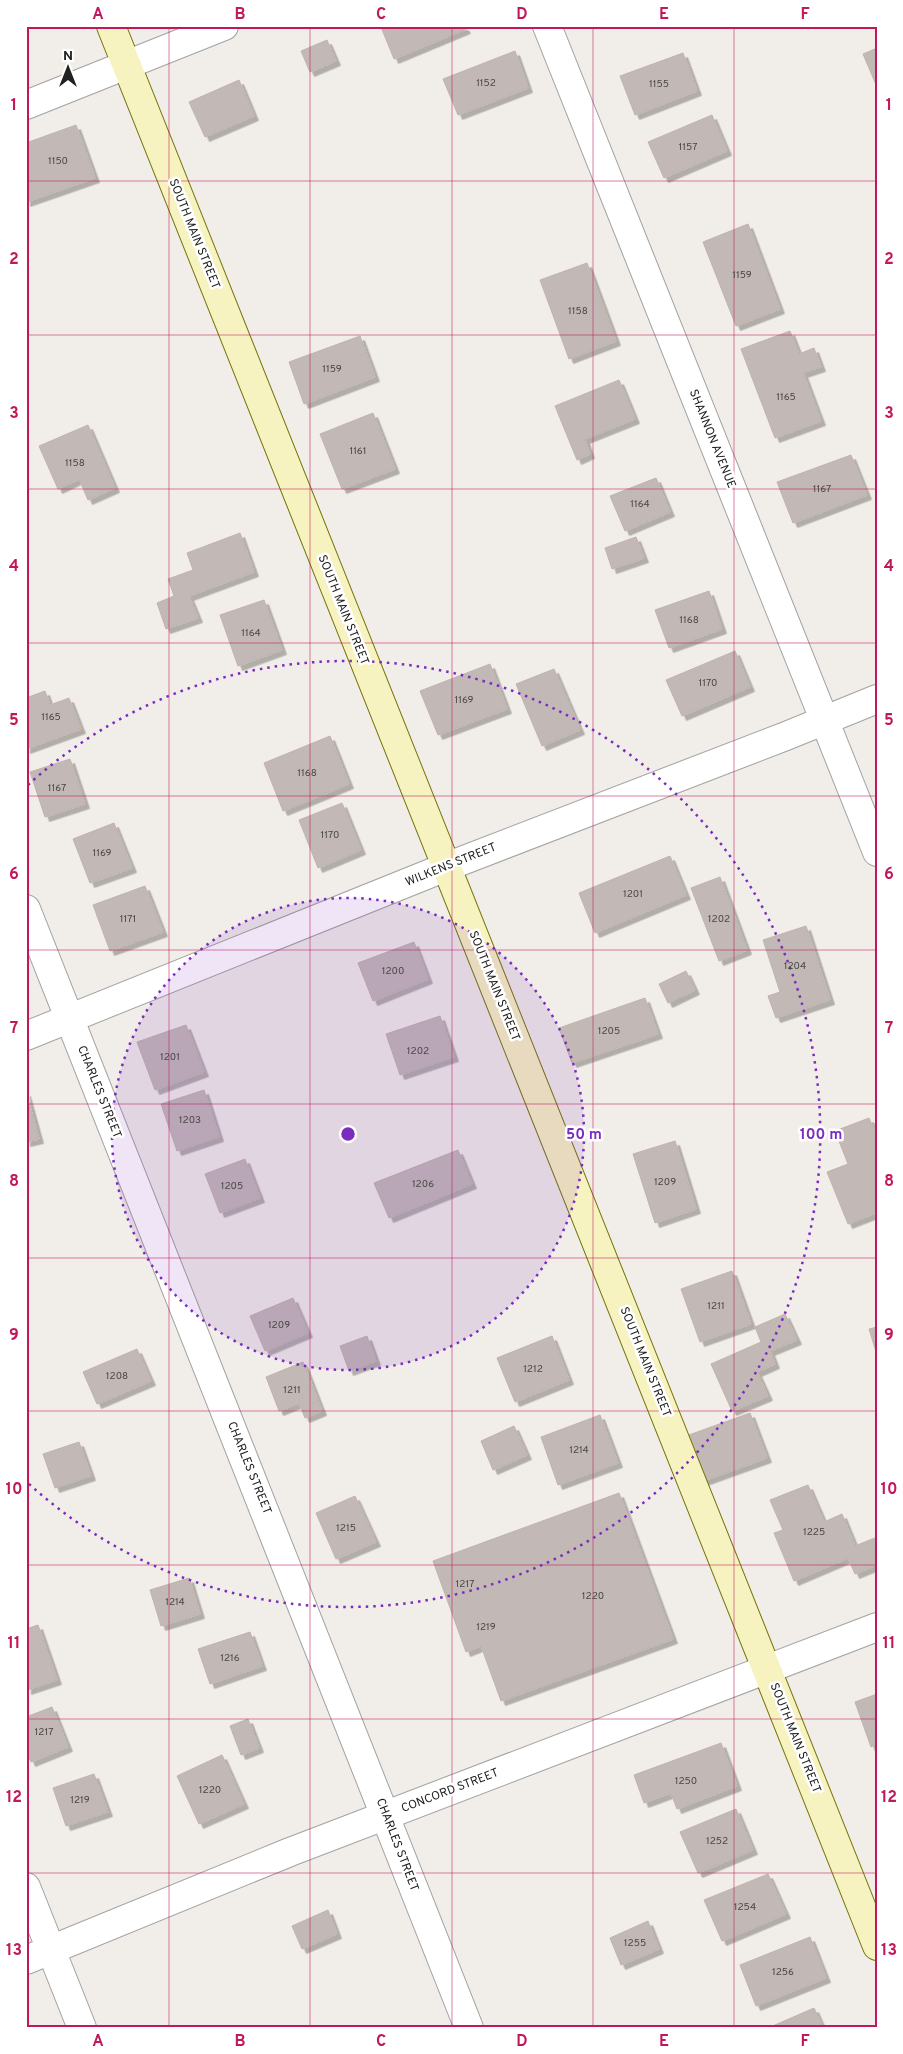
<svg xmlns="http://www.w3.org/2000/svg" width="903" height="2054" viewBox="0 0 903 2054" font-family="Overpass,sans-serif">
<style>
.building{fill:#c2b8b5;stroke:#c2b2ab;filter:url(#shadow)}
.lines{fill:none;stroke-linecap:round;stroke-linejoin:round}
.street-casing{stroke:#a2a2a2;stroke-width:30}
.secondary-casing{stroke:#76730a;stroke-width:30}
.street{stroke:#fff;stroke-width:28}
.secondary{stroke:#f7f3c0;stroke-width:28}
.grid{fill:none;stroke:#c2185b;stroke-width:1;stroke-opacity:0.55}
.ring{fill:none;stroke:#7b2cbf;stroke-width:2.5;stroke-dasharray:2.5 5}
.labels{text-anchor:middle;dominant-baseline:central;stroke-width:5;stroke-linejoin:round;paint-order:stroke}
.number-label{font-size:10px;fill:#494746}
.street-label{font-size:12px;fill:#212121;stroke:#fff}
.centre{fill:#7b2cbf;stroke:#fff;stroke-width:2.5}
.ring-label{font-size:15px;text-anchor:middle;font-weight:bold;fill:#7b2cbf;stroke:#fff;stroke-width:5;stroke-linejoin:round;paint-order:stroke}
.neatline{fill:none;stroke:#c2185b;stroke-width:2}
.grid-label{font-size:16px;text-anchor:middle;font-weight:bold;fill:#c2185b}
</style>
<defs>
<filter id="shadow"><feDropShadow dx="4.5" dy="4.5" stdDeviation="0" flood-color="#0004"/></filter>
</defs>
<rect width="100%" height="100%" fill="#f1ede8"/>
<path class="building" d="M 383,26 L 464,26 L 466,29 L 394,59 L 381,27 Z
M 327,40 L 336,61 L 310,72 L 301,51 Z
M 877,48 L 877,87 L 863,54 Z
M 515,51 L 528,88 L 458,115 L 443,79 Z
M 683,53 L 697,91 L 635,115 L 620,76 Z
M 239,80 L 254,116 L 205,137 L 189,102 Z
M 712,115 L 727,151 L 664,178 L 648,142 Z
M 76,125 L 95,178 L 26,202 L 26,143 Z
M 748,224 L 780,309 L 736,326 L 703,242 Z
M 587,263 L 616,341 L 569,359 L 540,280 Z
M 790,331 L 799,354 L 814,348 L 821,367 L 803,373 L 821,421 L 775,438 L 741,349 Z
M 360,336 L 375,377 L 304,404 L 289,362 Z
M 619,380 L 635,419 L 585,439 L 590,454 L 577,460 L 555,406 Z
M 373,413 L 395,469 L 342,489 L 320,434 Z
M 88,425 L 115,488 L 88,500 L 79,479 L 58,489 L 39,446 Z
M 851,455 L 867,495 L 793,523 L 777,482 Z
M 656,478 L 670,512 L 625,531 L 610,496 Z
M 240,533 L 254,572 L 189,596 L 198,618 L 166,629 L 157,603 L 174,596 L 168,579 L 193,570 L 187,553 Z
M 636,537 L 644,558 L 612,569 L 605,548 Z
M 709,591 L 722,629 L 669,648 L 655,610 Z
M 264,600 L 282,650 L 238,666 L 220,615 Z
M 735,651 L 750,687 L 682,716 L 666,680 Z
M 490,664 L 507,709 L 438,735 L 420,691 Z
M 554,669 L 580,730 L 542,746 L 516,684 Z
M 45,691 L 50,705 L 69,698 L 81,729 L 26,749 L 26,698 Z
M 330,736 L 349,784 L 283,811 L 264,763 Z
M 70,759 L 85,804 L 45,817 L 30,772 Z
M 342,803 L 361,850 L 318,868 L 299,820 Z
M 114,823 L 132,868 L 90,883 L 73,839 Z
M 670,856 L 686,895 L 595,933 L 579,893 Z
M 720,877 L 747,950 L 719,961 L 691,888 Z
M 145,886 L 163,932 L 110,951 L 93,905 Z
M 806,926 L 830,1000 L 776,1018 L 768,996 L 780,992 L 763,940 Z
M 414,942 L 428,979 L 373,1001 L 358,963 Z
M 686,971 L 695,990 L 668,1003 L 659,984 Z
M 645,998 L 658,1034 L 572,1063 L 559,1028 Z
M 440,1016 L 454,1057 L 400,1075 L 386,1034 Z
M 186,1025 L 204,1072 L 155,1090 L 137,1042 Z
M 204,1090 L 219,1137 L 177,1151 L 161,1104 Z
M 26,1092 L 39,1139 L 26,1142 Z
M 869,1118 L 877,1137 L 877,1215 L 876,1213 L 848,1224 L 827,1172 L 848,1164 L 835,1131 Z
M 675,1141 L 696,1209 L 655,1223 L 633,1154 Z
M 458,1150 L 472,1184 L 389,1218 L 374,1183 Z
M 245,1159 L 260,1198 L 220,1213 L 205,1174 Z
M 732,1271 L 751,1324 L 700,1342 L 681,1289 Z
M 293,1298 L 308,1333 L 265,1351 L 250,1316 Z
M 785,1314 L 797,1340 L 770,1351 L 775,1364 L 757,1372 L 768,1396 L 732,1411 L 711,1364 L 761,1342 L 755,1327 Z
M 877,1327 L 877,1355 L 869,1329 Z
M 367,1336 L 376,1361 L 349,1371 L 340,1346 Z
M 552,1336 L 569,1380 L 515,1402 L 497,1358 Z
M 137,1349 L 151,1381 L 97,1404 L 83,1372 Z
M 303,1362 L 322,1411 L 305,1418 L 299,1403 L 279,1411 L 266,1377 Z
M 750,1413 L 767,1458 L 703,1481 L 686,1436 Z
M 600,1415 L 618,1463 L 558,1485 L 541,1437 Z
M 514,1426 L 527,1455 L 493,1470 L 481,1441 Z
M 79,1442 L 91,1476 L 55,1488 L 43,1454 Z
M 808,1485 L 824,1522 L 842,1514 L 855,1546 L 877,1537 L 877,1565 L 855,1574 L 848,1558 L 794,1581 L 774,1533 L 783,1530 L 770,1500 Z
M 619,1493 L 673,1639 L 501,1701 L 481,1646 L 466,1652 L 433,1561 Z
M 355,1496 L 376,1542 L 336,1559 L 316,1513 Z
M 189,1578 L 200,1614 L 161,1626 L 150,1590 Z
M 38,1625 L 57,1680 L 27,1690 L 26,1629 Z
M 250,1632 L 262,1666 L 210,1684 L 198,1649 Z
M 877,1694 L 877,1744 L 871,1747 L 855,1702 Z
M 52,1707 L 68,1747 L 31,1762 L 26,1750 L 26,1717 Z
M 248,1719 L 259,1748 L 241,1755 L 230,1726 Z
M 721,1743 L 737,1786 L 677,1809 L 671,1793 L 644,1803 L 634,1775 Z
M 222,1755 L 244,1804 L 199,1824 L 177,1776 Z
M 94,1774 L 108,1812 L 66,1826 L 53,1788 Z
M 736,1809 L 753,1850 L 698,1873 L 680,1832 Z
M 768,1874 L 786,1914 L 722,1941 L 704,1900 Z
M 328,1910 L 337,1934 L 302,1949 L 292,1926 Z
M 648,1921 L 659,1949 L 621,1965 L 610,1938 Z
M 810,1937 L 826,1978 L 756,2006 L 740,1965 Z
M 814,2008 L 823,2028 L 768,2028 Z"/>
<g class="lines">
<defs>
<path id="street" d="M 547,26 L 877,852
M 26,105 L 224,26
M 26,909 L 469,2028
M 26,1036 L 446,867 L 786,736 L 877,699
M 26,1887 L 82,2028
M 26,1960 L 290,1852 L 877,1627"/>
<path id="secondary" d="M 111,26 L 877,1946"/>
</defs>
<use href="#street" class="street-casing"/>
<use href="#secondary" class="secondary-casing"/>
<use href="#street" class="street"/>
<use href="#secondary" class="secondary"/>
</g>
<path class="grid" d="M 169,26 L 169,2028M 310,26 L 310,2028M 452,26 L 452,2028M 593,26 L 593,2028M 734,26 L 734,2028M 26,181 L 877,181M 26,335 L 877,335M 26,489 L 877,489M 26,643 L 877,643M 26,796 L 877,796M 26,950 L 877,950M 26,1104 L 877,1104M 26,1258 L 877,1258M 26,1411 L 877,1411M 26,1565 L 877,1565M 26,1719 L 877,1719M 26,1873 L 877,1873"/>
<circle cx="348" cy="1134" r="236" fill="#7b2cbf" fill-opacity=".12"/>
<g class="ring">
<circle cx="348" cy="1134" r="236"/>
<path d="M28 785A473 473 0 1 1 28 1483"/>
</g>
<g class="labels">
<g class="number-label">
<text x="486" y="83">1152</text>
<text x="659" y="84">1155</text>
<text x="688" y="147">1157</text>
<text x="58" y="161">1150</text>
<text x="742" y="275">1159</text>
<text x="578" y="311">1158</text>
<text x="332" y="369">1159</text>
<text x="786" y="397">1165</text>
<text x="358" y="451">1161</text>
<text x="75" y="463">1158</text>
<text x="822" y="489">1167</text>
<text x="640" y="504">1164</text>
<text x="689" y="620">1168</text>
<text x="251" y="633">1164</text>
<text x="708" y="683">1170</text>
<text x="464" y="700">1169</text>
<text x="51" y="717">1165</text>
<text x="307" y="773">1168</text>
<text x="57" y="788">1167</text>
<text x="330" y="835">1170</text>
<text x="102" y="853">1169</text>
<text x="633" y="894">1201</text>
<text x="128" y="919">1171</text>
<text x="719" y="919">1202</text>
<text x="795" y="966">1204</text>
<text x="393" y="971">1200</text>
<text x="609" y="1031">1205</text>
<text x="418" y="1051">1202</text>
<text x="170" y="1057">1201</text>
<text x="190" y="1120">1203</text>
<text x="665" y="1182">1209</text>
<text x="423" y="1184">1206</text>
<text x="232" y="1186">1205</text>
<text x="716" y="1306">1211</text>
<text x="279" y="1325">1209</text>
<text x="533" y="1369">1212</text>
<text x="117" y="1376">1208</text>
<text x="292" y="1390">1211</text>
<text x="579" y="1450">1214</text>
<text x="346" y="1528">1215</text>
<text x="814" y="1532">1225</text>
<text x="465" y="1584">1217</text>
<text x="593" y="1596">1220</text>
<text x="175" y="1602">1214</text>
<text x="486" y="1627">1219</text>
<text x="230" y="1658">1216</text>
<text x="44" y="1732">1217</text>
<text x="686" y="1781">1250</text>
<text x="210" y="1790">1220</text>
<text x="80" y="1800">1219</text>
<text x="717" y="1841">1252</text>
<text x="745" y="1907">1254</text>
<text x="635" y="1943">1255</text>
<text x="783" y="1972">1256</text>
</g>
<g class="street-label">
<text transform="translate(194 234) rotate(68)">SOUTH MAIN STREET</text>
<text transform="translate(712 439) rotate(68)">SHANNON AVENUE</text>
<text transform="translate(343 610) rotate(68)">SOUTH MAIN STREET</text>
<text transform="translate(451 865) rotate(-22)">WILKENS STREET</text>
<text transform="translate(494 986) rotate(68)">SOUTH MAIN STREET</text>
<text transform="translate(99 1092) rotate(68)">CHARLES STREET</text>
<text transform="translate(645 1362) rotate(68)">SOUTH MAIN STREET</text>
<text transform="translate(249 1468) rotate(68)">CHARLES STREET</text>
<text transform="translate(795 1738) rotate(68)">SOUTH MAIN STREET</text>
<text transform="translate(450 1791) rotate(-21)">CONCORD STREET</text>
<text transform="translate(397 1845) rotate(69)">CHARLES STREET</text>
</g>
</g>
<circle cx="348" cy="1134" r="8" class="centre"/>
<g class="ring-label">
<text x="584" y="1139">50 m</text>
<text x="821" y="1139">100 m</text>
</g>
<rect width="903" height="2054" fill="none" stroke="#ffffff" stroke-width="55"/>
<g transform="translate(68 68)" stroke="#ffffff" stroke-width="4" paint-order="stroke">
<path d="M0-4L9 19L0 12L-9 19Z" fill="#212121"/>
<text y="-8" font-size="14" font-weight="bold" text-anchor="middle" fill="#212121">N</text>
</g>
<rect x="28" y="28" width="848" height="1998" class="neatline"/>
<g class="grid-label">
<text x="98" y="19">A</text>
<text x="240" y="19">B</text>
<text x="381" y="19">C</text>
<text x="522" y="19">D</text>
<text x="664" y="19">E</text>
<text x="805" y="19">F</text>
<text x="14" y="110">1</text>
<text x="889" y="110">1</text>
<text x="14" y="264">2</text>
<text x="889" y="264">2</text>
<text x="14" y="418">3</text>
<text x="889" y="418">3</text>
<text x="14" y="571">4</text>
<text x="889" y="571">4</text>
<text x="14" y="725">5</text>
<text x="889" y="725">5</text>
<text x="14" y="879">6</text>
<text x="889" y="879">6</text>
<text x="14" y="1033">7</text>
<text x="889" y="1033">7</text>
<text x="14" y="1186">8</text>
<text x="889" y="1186">8</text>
<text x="14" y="1340">9</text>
<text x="889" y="1340">9</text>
<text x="14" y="1494">10</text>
<text x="889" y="1494">10</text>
<text x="14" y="1648">11</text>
<text x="889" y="1648">11</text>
<text x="14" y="1802">12</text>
<text x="889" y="1802">12</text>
<text x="14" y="1955">13</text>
<text x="889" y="1955">13</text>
<text x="98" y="2046">A</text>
<text x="240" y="2046">B</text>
<text x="381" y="2046">C</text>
<text x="522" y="2046">D</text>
<text x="664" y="2046">E</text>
<text x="805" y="2046">F</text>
</g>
</svg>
